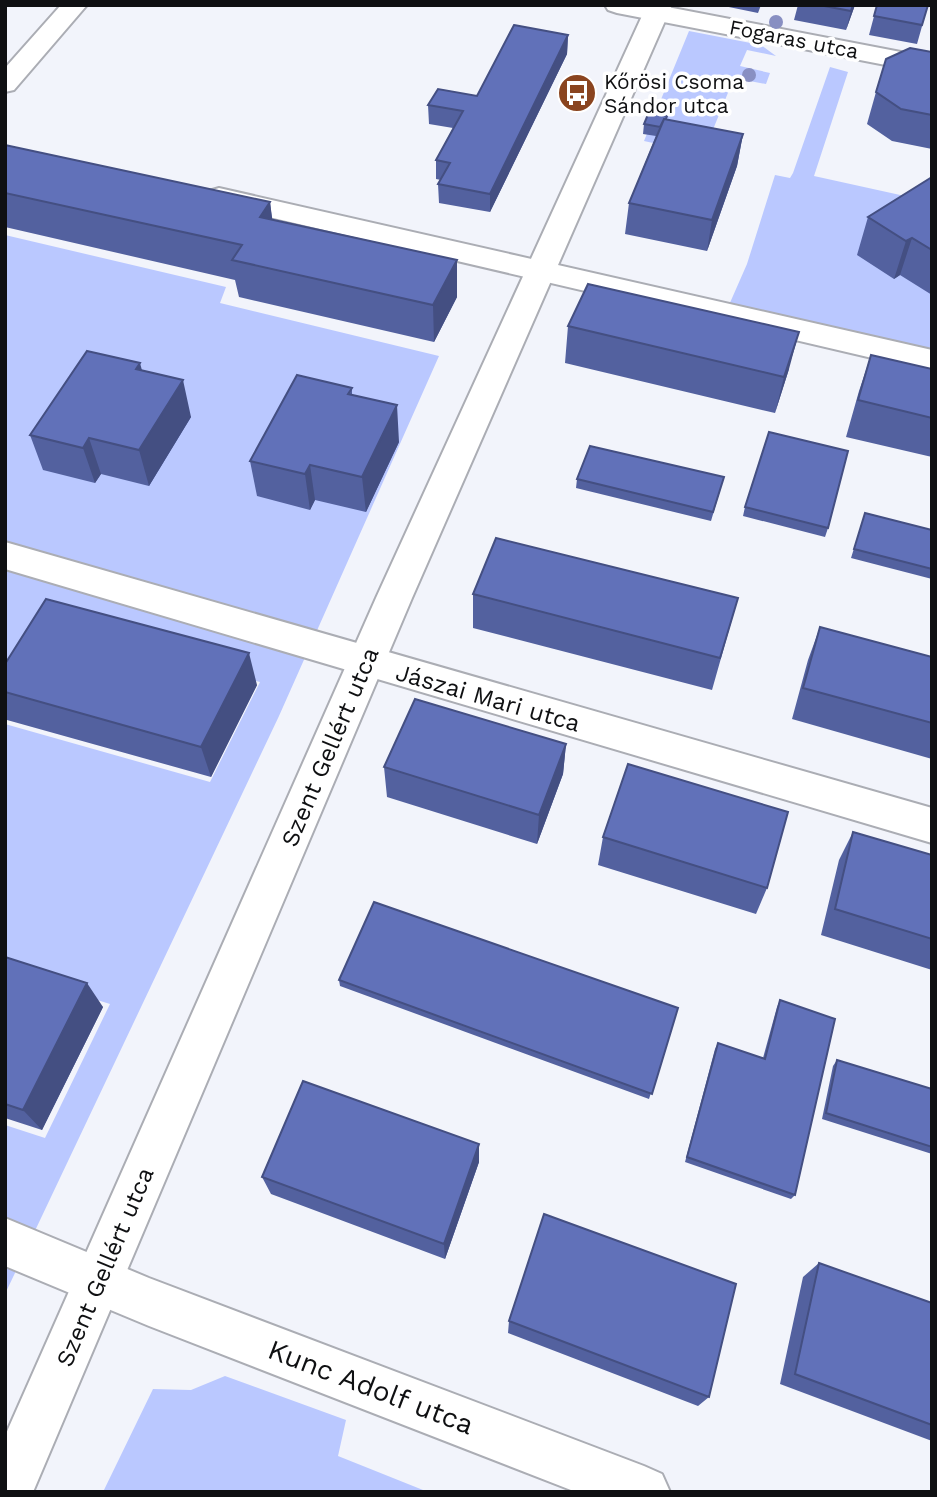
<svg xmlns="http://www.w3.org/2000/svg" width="937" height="1497" viewBox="0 0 937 1497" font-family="'Work Sans',sans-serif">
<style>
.green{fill:#bac8ff}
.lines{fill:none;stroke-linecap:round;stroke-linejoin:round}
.minor-casing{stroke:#abadb4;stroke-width:4}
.tertiary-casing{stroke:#abadb4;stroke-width:4}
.minor{fill:#fff;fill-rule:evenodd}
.tertiary{fill:#fff;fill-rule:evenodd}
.tree{fill:#888fc2}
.wall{fill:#53619f}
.shaded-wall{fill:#444f82}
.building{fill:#6171b9;stroke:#444f82;stroke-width:2}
.labels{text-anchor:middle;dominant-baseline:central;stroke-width:7;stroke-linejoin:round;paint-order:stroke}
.far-street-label{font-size:21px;fill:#0f1012;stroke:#fff}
.far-poi-label{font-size:21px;fill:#0f1012;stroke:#fff;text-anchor:start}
.street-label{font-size:24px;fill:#0f1012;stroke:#fff}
.near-street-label{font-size:28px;fill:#0f1012;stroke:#fff}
</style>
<rect width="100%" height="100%" fill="#f2f4fb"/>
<path class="green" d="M 689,31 L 761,45 L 776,56 L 747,50 L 740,66 L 770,73 L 766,84 L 734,78 L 703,154 L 644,141 Z
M 830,67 L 848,72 L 814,176 L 932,202 L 932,351 L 729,305 L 747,264 L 775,175 L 790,178 L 793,173 Z
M 5,235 L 226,287 L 220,303 L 439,356 L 279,716 L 5,1294 L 5,1125 L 45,1138 L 110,1004 L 5,971 L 5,724 L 210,782 L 260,682 L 56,627 L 5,711 Z
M 225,1376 L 346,1420 L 338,1456 L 428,1492 L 103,1492 L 153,1389 L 191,1390 Z"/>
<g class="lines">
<defs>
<path id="minor" d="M 61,5 L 87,5 L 14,90 L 5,92 L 5,68 Z
M 605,5 L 657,5 L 932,58 L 932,74 L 617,13 L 608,10 Z
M 219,188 L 932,350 L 932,372 L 209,203 L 205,197 L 209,191 Z
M 5,542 L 932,808 L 932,843 L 5,569 Z
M 5,1218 L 149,1278 L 644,1466 L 662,1474 L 670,1492 L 576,1492 L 149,1326 L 5,1266 Z"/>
<path id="tertiary" d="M 647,5 L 672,5 L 412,598 L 33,1492 L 5,1492 L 5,1436 L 376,598 Z"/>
</defs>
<use href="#minor" class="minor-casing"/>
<use href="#tertiary" class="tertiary-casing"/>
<use href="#minor" class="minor"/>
<use href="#tertiary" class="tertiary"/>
</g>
<g class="tree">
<circle cx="776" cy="22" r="7"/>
<circle cx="749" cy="75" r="7"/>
</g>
<path class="wall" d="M 719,5 L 761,5 L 758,13 Z
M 798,5 L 855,5 L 846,30 L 794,20 Z
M 877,5 L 928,5 L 917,44 L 869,35 Z
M 568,35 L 567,54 L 490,212 L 439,203 L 438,184 L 441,180 L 436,179 L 436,160 L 453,128 L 429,124 L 428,105 L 477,96 Z
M 932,52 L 932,149 L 892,141 L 867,124 L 876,92 Z
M 667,120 L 743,134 L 737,166 L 707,251 L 625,234 L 629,203 L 656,136 L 643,134 L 644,124 Z
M 5,145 L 270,202 L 272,220 L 457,260 L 457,297 L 434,342 L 239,297 L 235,280 L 5,227 Z
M 932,177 L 932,295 L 900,275 L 894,279 L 857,255 L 868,217 Z
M 568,326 L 789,369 L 775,413 L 565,363 Z
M 871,355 L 932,369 L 932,457 L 846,437 L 859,391 Z
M 142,371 L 191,417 L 149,486 L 101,474 L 95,483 L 43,470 L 30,435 Z
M 352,388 L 352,395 L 399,442 L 366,512 L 315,500 L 310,510 L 257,496 L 250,461 Z
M 724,477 L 711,521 L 576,488 L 577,479 Z
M 745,507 L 828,528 L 825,537 L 743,516 Z
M 865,513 L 932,530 L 932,579 L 851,558 Z
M 473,594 L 738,598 L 712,690 L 473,628 Z
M 820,627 L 932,657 L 932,759 L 792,719 L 808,660 Z
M 5,664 L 257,685 L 211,777 L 7,720 L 5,716 Z
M 566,744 L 563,774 L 537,844 L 387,797 L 384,767 Z
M 853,832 L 932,855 L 932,970 L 821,935 L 839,860 Z
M 603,837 L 767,888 L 756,914 L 598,865 Z
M 5,957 L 103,1007 L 42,1130 L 5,1118 Z
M 339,980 L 678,1008 L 649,1099 L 340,986 Z
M 780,1000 L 795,1195 L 791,1199 L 685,1162 L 715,1049 L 718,1043 L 763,1058 L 777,1007 Z
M 837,1060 L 932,1089 L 932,1154 L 822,1119 L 833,1066 Z
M 479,1144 L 479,1162 L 445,1259 L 271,1194 L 262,1177 Z
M 819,1263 L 932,1303 L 932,1441 L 780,1384 L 803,1277 Z
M 509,1321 L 709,1397 L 698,1406 L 508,1333 Z"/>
<path class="shaded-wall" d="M 853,5 L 855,5 L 846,30 L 851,11 Z
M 568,35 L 567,54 L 490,212 L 490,194 Z
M 743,134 L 737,166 L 707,251 L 712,220 Z
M 270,202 L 275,240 L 260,217 Z
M 912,238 L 900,275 L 894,279 L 906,241 Z
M 457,260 L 457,297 L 434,342 L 433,305 Z
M 799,332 L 789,369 L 775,413 L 784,377 Z
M 140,363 L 150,400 L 136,369 Z
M 183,380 L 191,417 L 149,486 L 139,450 Z
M 397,405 L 399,442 L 366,512 L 362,477 Z
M 89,438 L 101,474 L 95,483 L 83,448 Z
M 310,465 L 315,500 L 310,510 L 305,474 Z
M 249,653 L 257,685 L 211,777 L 201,747 Z
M 566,744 L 563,774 L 537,844 L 539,815 Z
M 87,983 L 103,1007 L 42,1130 L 23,1110 Z
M 479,1144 L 479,1162 L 445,1259 L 444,1244 Z"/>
<path class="building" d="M 819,5 L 853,5 L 851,11 Z
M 877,5 L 928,5 L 922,25 L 874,16 Z
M 514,25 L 568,35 L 490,194 L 438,184 L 450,163 L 436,160 L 463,111 L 428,105 L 438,89 L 477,96 Z
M 910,48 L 932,52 L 932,115 L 901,109 L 876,92 L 886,59 Z
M 649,112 L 667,116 L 666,119 L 664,119 L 660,127 L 644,124 Z
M 664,119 L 743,134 L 712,220 L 629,203 Z
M 5,145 L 270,202 L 260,217 L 457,260 L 433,305 L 232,260 L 242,245 L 5,193 Z
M 932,177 L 932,250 L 912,238 L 906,241 L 868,217 Z
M 588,284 L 799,332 L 784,377 L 568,326 Z
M 87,351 L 140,363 L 136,369 L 183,380 L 139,450 L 89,438 L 83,448 L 30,435 Z
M 871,355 L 932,369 L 932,418 L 858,400 Z
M 297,375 L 352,388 L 348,394 L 397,405 L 362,477 L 310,465 L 305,474 L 250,461 Z
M 769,432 L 848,451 L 828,528 L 745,507 Z
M 590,446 L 724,477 L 713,512 L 577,479 Z
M 865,513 L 932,530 L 932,569 L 854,549 Z
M 496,538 L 738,598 L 720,658 L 473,594 Z
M 46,599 L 249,653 L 201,747 L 5,692 L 5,664 Z
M 820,627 L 932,657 L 932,723 L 803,688 Z
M 415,699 L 566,744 L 539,815 L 384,767 Z
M 628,764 L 788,812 L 767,888 L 603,837 Z
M 853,832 L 932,855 L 932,939 L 835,909 Z
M 374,902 L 678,1008 L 652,1094 L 339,980 Z
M 5,957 L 87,983 L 23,1110 L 5,1104 Z
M 780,1000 L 835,1019 L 795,1195 L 687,1157 L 718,1043 L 765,1059 Z
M 837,1060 L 932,1089 L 932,1147 L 826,1113 Z
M 303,1081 L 479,1144 L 444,1244 L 262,1177 Z
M 544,1214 L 736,1284 L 709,1397 L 509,1321 Z
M 819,1263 L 932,1303 L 932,1425 L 795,1374 Z"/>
<defs>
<symbol id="bus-disc" viewBox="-11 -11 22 22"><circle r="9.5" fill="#8a441f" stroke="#fff"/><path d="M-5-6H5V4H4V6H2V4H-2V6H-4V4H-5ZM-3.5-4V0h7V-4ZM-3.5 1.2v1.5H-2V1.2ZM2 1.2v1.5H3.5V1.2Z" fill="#fff"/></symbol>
</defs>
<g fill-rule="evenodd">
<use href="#bus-disc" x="555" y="71" width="44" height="44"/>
</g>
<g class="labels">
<g class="far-street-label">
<text transform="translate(794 39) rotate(11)">Fogaras utca</text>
</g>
<g class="far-poi-label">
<text x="604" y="81">Kőrösi Csoma<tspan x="604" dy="24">Sándor utca</tspan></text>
</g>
<g class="street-label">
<text transform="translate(488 698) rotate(16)">Jászai Mari utca</text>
<text transform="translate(330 747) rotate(-67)">Szent Gellért utca</text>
<text transform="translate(105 1267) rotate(-67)">Szent Gellért utca</text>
</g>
<g class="near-street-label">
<text transform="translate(371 1387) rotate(21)">Kunc Adolf utca</text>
</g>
</g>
<rect width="937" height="1497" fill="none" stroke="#0f1012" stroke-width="14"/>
</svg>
